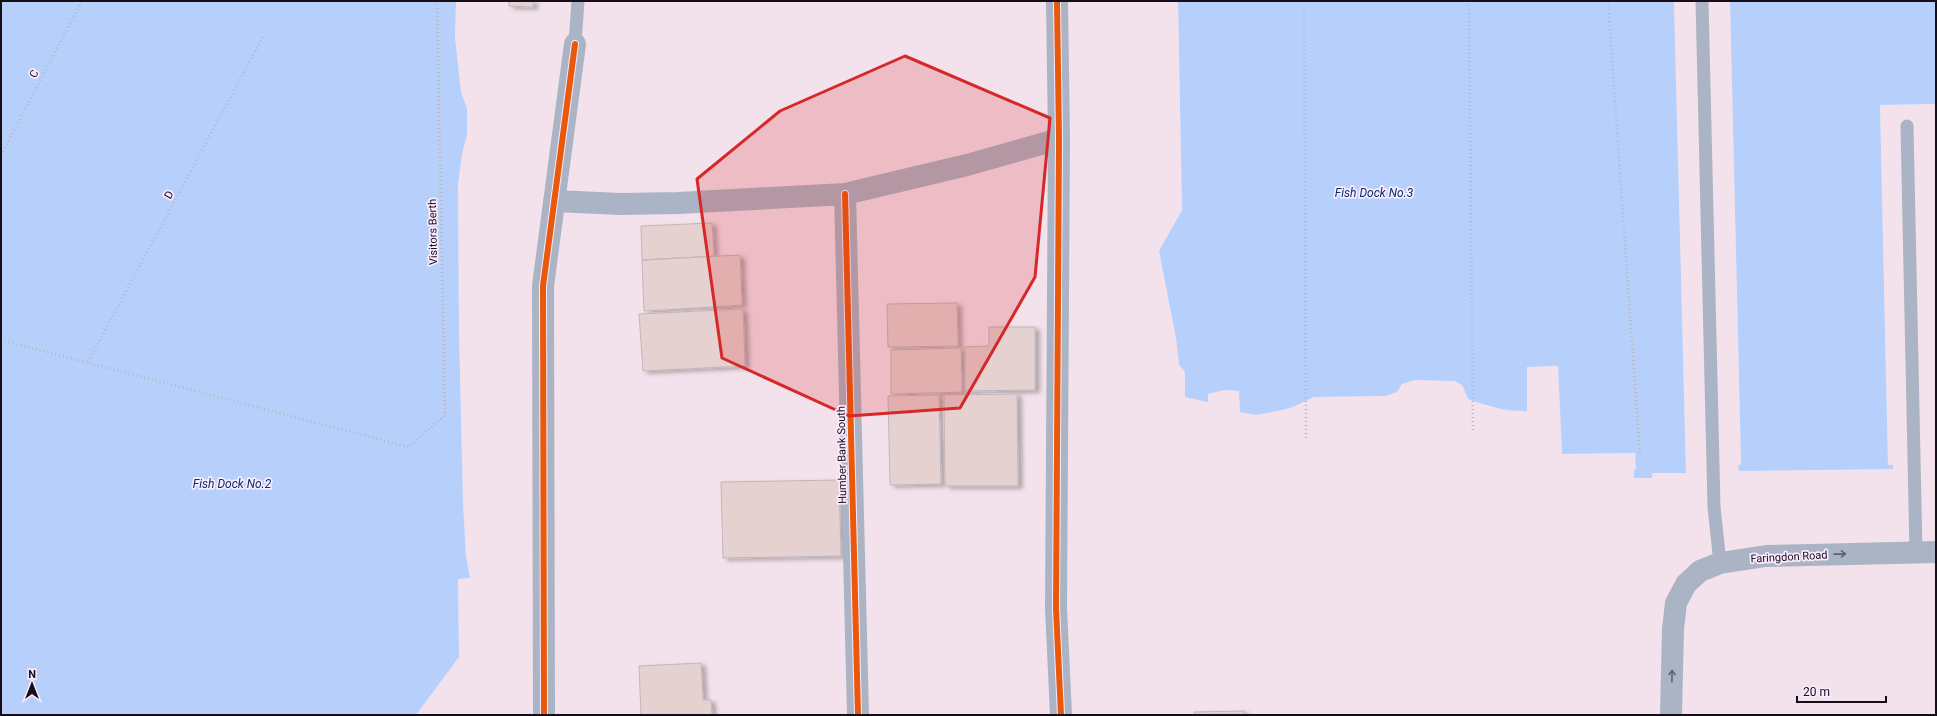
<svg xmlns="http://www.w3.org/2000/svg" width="1937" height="716" viewBox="0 0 1937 716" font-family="Roboto,sans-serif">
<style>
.industrial{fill:#f3e2eb}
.water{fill:#b7d0fb}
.building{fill:#e5d1d0;stroke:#c1b6b9;filter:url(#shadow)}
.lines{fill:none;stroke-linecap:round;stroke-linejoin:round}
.path{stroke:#b5b6c1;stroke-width:2.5;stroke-dasharray:1 3;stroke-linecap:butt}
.service{stroke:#abb4c4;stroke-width:13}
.minor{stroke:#abb4c4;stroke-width:22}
.cycleway-casing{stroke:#faebfe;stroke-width:8}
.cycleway{stroke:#e8590c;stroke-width:6}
.oneway{stroke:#60606e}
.marked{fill:#d62828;fill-opacity:0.2;stroke:#d62828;stroke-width:3;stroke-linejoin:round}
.labels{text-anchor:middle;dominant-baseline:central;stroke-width:3.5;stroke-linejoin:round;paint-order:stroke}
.street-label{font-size:11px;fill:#160d18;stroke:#faebfe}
.water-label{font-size:12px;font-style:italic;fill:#05306d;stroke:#faebfe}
</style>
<defs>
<filter id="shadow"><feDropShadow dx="4.5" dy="2.5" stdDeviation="2" flood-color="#0004"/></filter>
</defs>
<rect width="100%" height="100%" fill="#f7effa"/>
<path class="industrial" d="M 456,1 L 1178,1 L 1182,210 L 1159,251 L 1176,338 L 1179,365 L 1208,401 L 1207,394 L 1225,390 L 1239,391 L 1293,407 L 1314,397 L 1386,396 L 1397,392 L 1402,384 L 1415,380 L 1455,380 L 1462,385 L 1468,399 L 1488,407 L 1527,411 L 1526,367 L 1558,366 L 1562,454 L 1635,453 L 1636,469 L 1634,469 L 1634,478 L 1652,473 L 1686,472 L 1674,1 L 1730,1 L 1741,464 L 1738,466 L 1893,465 L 1888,465 L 1880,105 L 1935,104 L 1936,715 L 416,715 L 459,657 L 458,579 L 470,578 L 466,556 L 463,503 L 459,330 L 458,185 L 462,154 L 467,135 L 467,108 L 461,92 L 455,37 Z"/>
<path class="water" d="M 1,1 L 456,1 L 455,37 L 461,92 L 467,108 L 467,135 L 462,154 L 458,185 L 459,330 L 463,503 L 466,556 L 470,578 L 458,579 L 459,657 L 416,715 L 1,715 Z
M 1178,1 L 1674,1 L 1686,473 L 1652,473 L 1652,478 L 1634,478 L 1634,469 L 1636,469 L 1635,453 L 1562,454 L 1558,366 L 1527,367 L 1527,411 C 1507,412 1487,406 1468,399 L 1462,385 L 1455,381 L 1415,380 L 1402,384 L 1397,392 L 1386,396 L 1314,397 L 1293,407 L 1282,410 L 1256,415 L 1240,412 L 1239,391 L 1225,390 L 1208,394 L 1208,402 L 1185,397 L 1185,372 L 1179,365 L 1176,338 L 1159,251 L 1182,210 Z
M 1730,1 L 1936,1 L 1936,139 L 1935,104 L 1880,105 L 1888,465 L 1893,465 L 1893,469 L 1739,471 L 1738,466 L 1741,464 Z"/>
<path class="building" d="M 509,1 L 533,1 L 533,7 L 509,6 Z
M 712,223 L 714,256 L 642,260 L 641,226 Z
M 740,255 L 742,305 L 644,311 L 642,260 Z
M 957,303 L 958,346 L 888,347 L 887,304 Z
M 743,309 L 745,366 L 643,371 L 639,314 Z
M 989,327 L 1035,327 L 1035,390 L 965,391 L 965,347 L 989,346 Z
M 961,348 L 962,392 L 891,394 L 891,350 Z
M 1017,394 L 1018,486 L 945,486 L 944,395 Z
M 939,395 L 941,484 L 890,485 L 888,396 Z
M 839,480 L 841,556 L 723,558 L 721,482 Z
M 701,663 L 703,700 L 711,700 L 712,715 L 641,715 L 639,666 Z
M 1244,711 L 1244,715 L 1194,715 L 1194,712 Z"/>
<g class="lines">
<path class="path" d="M 1304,1 L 1306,438
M 1469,1 L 1473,431
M 1608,1 L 1640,456
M 1,155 L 82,1
M 1,340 L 409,447 L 445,415 L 437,1
M 88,362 L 264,35"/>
<path class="service" d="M 1702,1 L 1714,507 L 1720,563
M 575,44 L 578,1
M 1907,126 L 1916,553"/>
<path class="minor" d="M 1057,1 L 1059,139 L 1056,608 L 1061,715
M 845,194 L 858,715
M 554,201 L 621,204 L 678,203 L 845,194 L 967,165 L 1059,139
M 544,715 L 543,286 L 575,44
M 1671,715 L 1673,629 L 1676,603 L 1686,584 L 1700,571 L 1720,563 L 1766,556 L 1936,552"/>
<defs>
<path id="cycleway" d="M 1057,1 L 1059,139 L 1056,608 L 1061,715
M 845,194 L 858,715
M 544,715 L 543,286 L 575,44"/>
</defs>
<use href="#cycleway" class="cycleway-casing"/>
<use href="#cycleway" class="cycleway"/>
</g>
<defs><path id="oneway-shaft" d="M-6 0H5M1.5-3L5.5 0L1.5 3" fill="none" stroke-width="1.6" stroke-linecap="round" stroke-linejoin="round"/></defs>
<g class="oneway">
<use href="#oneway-shaft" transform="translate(1840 554) rotate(-1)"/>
<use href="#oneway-shaft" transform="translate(1672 676) rotate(-89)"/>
</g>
<path class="marked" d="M 905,56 L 1050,118 L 1035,277 L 960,408 L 849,416 L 722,358 L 697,179 L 780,111 Z"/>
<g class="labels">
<g class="street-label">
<text transform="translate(34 74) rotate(-62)">C</text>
<text transform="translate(169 195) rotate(-62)">D</text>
<text transform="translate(433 232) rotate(-91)">Visitors Berth</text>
<text transform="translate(842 455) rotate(-91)">Humber Bank South</text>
<text transform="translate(1789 557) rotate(-3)">Faringdon Road</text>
</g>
<g class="water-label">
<text x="1374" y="193">Fish Dock No.3</text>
<text x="232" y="484">Fish Dock No.2</text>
</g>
</g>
<rect width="1937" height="716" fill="none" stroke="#160d18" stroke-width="4"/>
<g transform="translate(32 684)" stroke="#faebfe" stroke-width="3" paint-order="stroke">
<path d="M0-3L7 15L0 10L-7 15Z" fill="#160d18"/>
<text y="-6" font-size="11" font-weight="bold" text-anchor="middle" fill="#160d18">N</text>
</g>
<path d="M1797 696v6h89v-6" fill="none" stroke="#160d18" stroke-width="2"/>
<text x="1803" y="696" font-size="12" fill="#160d18" stroke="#faebfe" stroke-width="3" paint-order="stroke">20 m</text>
</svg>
